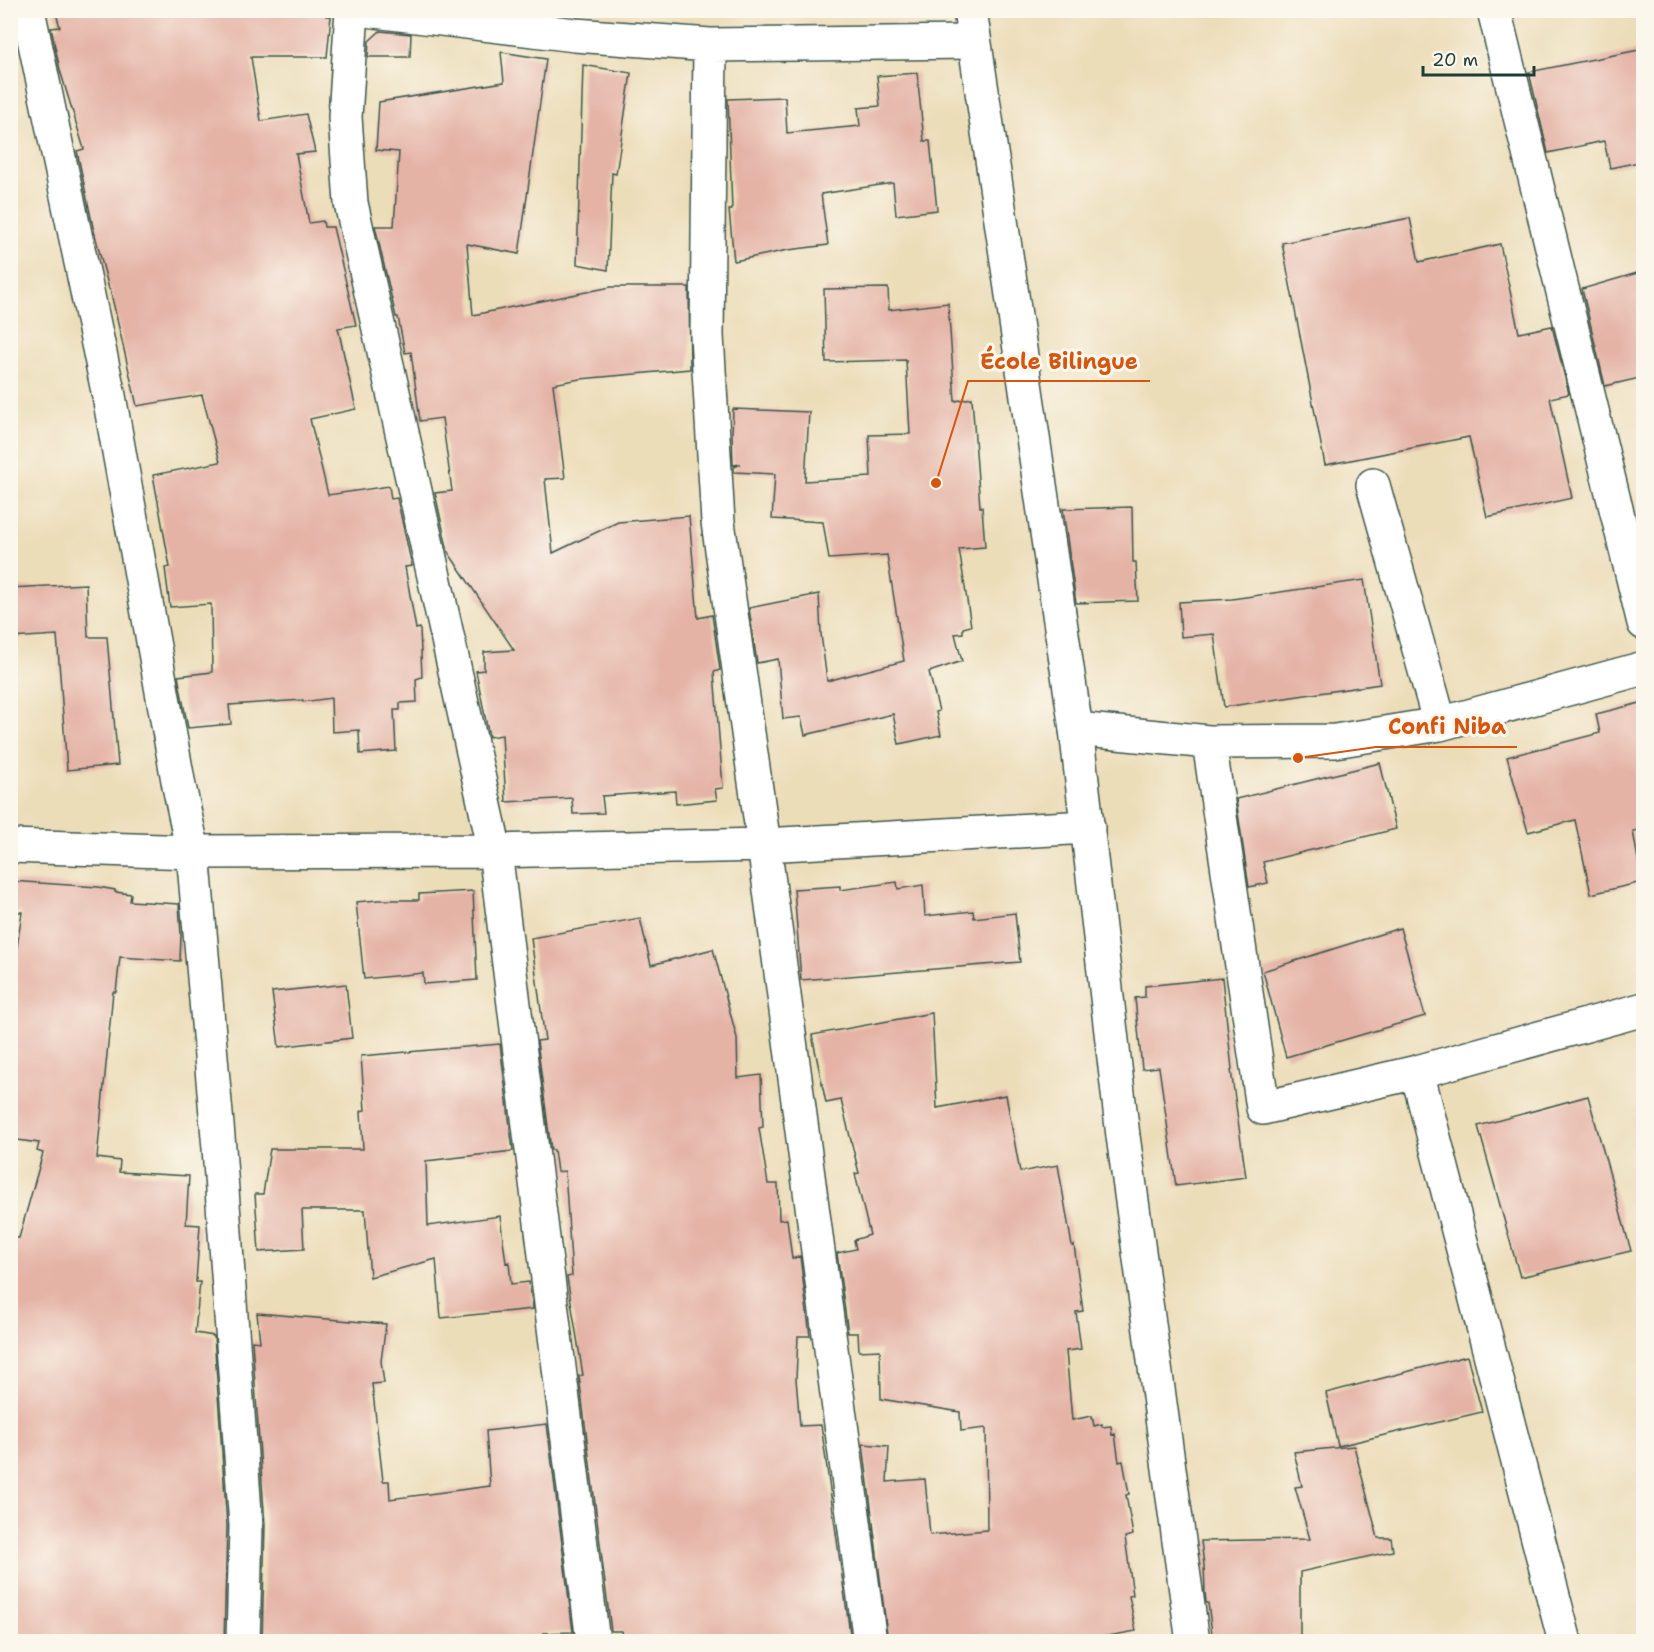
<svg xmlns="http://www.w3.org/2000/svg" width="1654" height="1652" viewBox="0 0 1654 1652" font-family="'Shantell Sans',sans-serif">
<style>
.building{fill:#e4b3a6}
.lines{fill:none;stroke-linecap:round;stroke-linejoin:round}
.minor-casing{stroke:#3e5548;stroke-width:36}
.major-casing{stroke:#3e5548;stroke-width:36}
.minor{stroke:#fff;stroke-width:33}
.major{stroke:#fff;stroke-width:33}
.leader{fill:none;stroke:#d45610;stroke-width:2}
.callout-dot{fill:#d45610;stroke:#fbf7ec;stroke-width:2}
.callout-label{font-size:22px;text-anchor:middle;font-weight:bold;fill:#d45610;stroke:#fbf7ec;stroke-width:6;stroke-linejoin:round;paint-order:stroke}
</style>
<rect width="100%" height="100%" fill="#fbf7ec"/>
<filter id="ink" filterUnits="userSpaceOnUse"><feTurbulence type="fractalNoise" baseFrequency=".0167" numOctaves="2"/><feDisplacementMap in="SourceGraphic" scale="12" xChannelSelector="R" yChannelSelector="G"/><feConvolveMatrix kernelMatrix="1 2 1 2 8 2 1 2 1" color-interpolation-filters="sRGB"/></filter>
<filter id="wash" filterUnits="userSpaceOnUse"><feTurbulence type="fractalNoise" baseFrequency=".008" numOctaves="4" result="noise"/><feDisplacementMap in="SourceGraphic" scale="24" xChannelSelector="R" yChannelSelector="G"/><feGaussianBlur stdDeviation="1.35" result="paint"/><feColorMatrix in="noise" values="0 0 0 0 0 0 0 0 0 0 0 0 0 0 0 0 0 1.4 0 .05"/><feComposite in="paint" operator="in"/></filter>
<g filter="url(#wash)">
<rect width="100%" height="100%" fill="#ecddb9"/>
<g id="blocks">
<path class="building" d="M 55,10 L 326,10 L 326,16 L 331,16 L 327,57 L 251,57 L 261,121 L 306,114 L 315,152 L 296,154 L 309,223 L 323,221 L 324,227 L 333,227 L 356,325 L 338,328 L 356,409 L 310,419 L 328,495 L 389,486 L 391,499 L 397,498 L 412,566 L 405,567 L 416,629 L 420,628 L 422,677 L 416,679 L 417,702 L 400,703 L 400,710 L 394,710 L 396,751 L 360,754 L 359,730 L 332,732 L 331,698 L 303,702 L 303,700 L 229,705 L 231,724 L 188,728 L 178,676 L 212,672 L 211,604 L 170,607 L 165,568 L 170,567 L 153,475 L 220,462 L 202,395 L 137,406 L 110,289 L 109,289 L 93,227 L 77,151 L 84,149 L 60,70 L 51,28 L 60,27 Z
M 380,31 L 411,34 L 410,57 L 368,57 L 369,41 Z
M 1644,49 L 1644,161 L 1610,168 L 1604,141 L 1548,153 L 1529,72 Z
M 501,52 L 546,59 L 519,254 L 467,244 L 473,315 L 611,287 L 689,287 L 690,369 L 580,379 L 553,384 L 565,478 L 545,479 L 553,553 L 618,522 L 689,516 L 698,618 L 712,615 L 720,670 L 714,672 L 723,788 L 715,789 L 717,800 L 676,804 L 675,791 L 602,796 L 604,813 L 573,814 L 572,798 L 506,802 L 502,735 L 489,737 L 476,671 L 484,670 L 484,652 L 514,650 L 448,552 L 435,493 L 452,491 L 442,418 L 420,421 L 411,352 L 405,353 L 398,317 L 396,317 L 375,226 L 394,226 L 399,152 L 376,150 L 379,102 L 504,82 Z
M 583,65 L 631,73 L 616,174 L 612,173 L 608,270 L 577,264 Z
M 917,73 L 924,141 L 930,141 L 937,210 L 896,215 L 893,183 L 821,194 L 828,245 L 788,250 L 734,261 L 729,210 L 732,210 L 728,99 L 785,97 L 787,133 L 860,126 L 858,108 L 880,106 L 877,76 Z
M 1410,218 L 1419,262 L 1500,244 L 1519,333 L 1552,326 L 1569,394 L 1550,398 L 1572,498 L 1487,517 L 1469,437 L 1325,465 L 1282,243 Z
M 1644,271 L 1644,377 L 1605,386 L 1582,289 Z
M 888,288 L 889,310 L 948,303 L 955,401 L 972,398 L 980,507 L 982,507 L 985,547 L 959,549 L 971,626 L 963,628 L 963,633 L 955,634 L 962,661 L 929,672 L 939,711 L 936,712 L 941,735 L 899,744 L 893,714 L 805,735 L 801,717 L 783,719 L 778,659 L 757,663 L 749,608 L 819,594 L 821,634 L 827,681 L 904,661 L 887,555 L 829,559 L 823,522 L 772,519 L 775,474 L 734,472 L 734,467 L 741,464 L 733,465 L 732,434 L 733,409 L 809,412 L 805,481 L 871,477 L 869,435 L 910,434 L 906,360 L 826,362 L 824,289 Z
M 1132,507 L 1133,562 L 1136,562 L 1138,601 L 1076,603 L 1063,509 Z
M 1364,580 L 1380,684 L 1224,707 L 1214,634 L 1181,637 L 1179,602 L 1232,599 Z
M 86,584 L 88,637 L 107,637 L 118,765 L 67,770 L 57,635 L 10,638 L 10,588 Z
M 1644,702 L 1644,829 L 1633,831 L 1642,882 L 1591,894 L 1575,820 L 1528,832 L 1507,757 L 1600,733 L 1596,714 Z
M 1380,763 L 1396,829 L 1263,862 L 1268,883 L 1249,887 L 1236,799 Z
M 10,881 L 98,887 L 115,890 L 115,892 L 131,894 L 130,901 L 179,904 L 181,935 L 180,961 L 120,957 L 116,992 L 113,992 L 97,1158 L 120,1161 L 119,1172 L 189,1176 L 186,1224 L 200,1225 L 196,1282 L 200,1282 L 195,1333 L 214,1336 L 227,1526 L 224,1641 L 10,1641 L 10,1259 L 12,1238 L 19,1238 L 43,1153 L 37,1151 L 39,1143 L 10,1139 L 10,976 L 13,976 L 22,912 L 10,912 Z
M 897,882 L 898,889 L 923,885 L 925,916 L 973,911 L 974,918 L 1015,913 L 1020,962 L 801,980 L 794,889 L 840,886 L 840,890 Z
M 473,891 L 477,980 L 424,984 L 423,973 L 364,979 L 356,902 L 378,900 L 419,900 L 419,894 Z
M 640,918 L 651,965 L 713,949 L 737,1038 L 738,1078 L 761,1075 L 763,1127 L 759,1128 L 768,1184 L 778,1184 L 779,1220 L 787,1219 L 792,1259 L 800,1256 L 810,1336 L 798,1336 L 796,1379 L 800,1426 L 821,1425 L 851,1641 L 624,1641 L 622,1631 L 611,1631 L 579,1376 L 583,1375 L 567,1277 L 572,1276 L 565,1171 L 557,1172 L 554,1150 L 551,1150 L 537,1041 L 545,1040 L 531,938 Z
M 1400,928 L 1425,1016 L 1286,1057 L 1263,971 Z
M 1222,978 L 1232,1069 L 1231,1070 L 1246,1177 L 1176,1186 L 1159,1067 L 1142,1069 L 1135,998 L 1145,997 L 1145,986 Z
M 346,984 L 352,1038 L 279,1047 L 272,992 Z
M 932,1013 L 937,1108 L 1006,1095 L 1020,1172 L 1058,1165 L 1072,1246 L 1074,1245 L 1083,1311 L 1076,1312 L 1081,1349 L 1066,1351 L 1072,1420 L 1092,1416 L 1094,1426 L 1102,1424 L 1102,1427 L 1111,1426 L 1112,1435 L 1115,1434 L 1119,1462 L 1123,1461 L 1129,1494 L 1126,1495 L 1133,1535 L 1125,1537 L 1133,1595 L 1129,1596 L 1136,1631 L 1081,1641 L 974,1641 L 974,1637 L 888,1641 L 863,1444 L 889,1446 L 887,1482 L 925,1479 L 930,1535 L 987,1530 L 986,1428 L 961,1431 L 960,1412 L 881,1399 L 880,1350 L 859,1351 L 858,1333 L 848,1333 L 837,1253 L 856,1249 L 854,1240 L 870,1235 L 855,1174 L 859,1173 L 841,1100 L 826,1103 L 812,1035 Z
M 500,1044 L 513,1151 L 426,1161 L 428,1226 L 500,1216 L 506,1263 L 509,1262 L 511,1284 L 529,1282 L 533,1309 L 441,1318 L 436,1259 L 370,1277 L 365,1210 L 302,1210 L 304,1249 L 259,1252 L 255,1194 L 263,1194 L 270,1149 L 363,1149 L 361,1111 L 365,1110 L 361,1056 Z
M 1588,1096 L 1631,1251 L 1520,1277 L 1478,1126 Z
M 257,1313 L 386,1324 L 381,1361 L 384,1383 L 372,1384 L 383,1481 L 389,1481 L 390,1499 L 490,1486 L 486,1431 L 547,1424 L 573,1632 L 544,1633 L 545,1641 L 262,1641 L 265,1525 L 252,1341 L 260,1342 Z
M 1467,1356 L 1482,1412 L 1338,1446 L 1326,1393 Z
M 1354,1446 L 1378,1538 L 1391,1538 L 1393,1551 L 1300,1572 L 1300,1635 L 1249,1641 L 1213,1641 L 1208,1603 L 1206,1603 L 1205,1592 L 1204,1565 L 1201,1541 L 1310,1539 L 1295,1487 L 1302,1486 L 1294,1452 Z"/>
</g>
</g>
<g filter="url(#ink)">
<use href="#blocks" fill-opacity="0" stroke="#3e5548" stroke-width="1.5"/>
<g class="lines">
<defs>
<path id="minor" d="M 28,10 L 109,396 L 179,786 L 193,852 L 219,1148 L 246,1526 L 243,1642
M 352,10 L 345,117 L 351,203 L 495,851 L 593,1642
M 366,10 L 575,35 L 710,45 L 973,42
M 1494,10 L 1644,623
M 710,45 L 707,336 L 718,522 L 764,845 L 870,1642
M 1373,485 L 1440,724
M 1076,729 L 1209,742 L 1335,741 L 1440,724 L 1644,668
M 1209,742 L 1263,1108 L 1417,1072 L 1644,1009
M 10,846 L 193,852 L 495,851 L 764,845 L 1088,827
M 1417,1072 L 1565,1642"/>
<path id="major" d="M 970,10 L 1076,729 L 1123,1136 L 1193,1642"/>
</defs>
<use href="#minor" class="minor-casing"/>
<use href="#major" class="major-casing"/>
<use href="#minor" class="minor"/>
<use href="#major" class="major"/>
</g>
</g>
<path class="leader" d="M936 483L968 381H1150M1298 758L1376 747H1517"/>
<g class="callout-dot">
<circle cx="936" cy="483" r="6"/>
<circle cx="1298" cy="758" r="6"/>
</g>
<g class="callout-label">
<text x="1059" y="369">École Bilingue</text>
<text x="1447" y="734">Confi Niba</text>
</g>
<rect width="1654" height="1652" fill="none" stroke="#fbf7ec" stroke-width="36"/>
<path d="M1423 66v9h111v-9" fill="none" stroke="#1f3d34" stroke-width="3"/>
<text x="1432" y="66" font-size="18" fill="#1f3d34" stroke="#fbf7ec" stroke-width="4.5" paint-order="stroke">20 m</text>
</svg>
